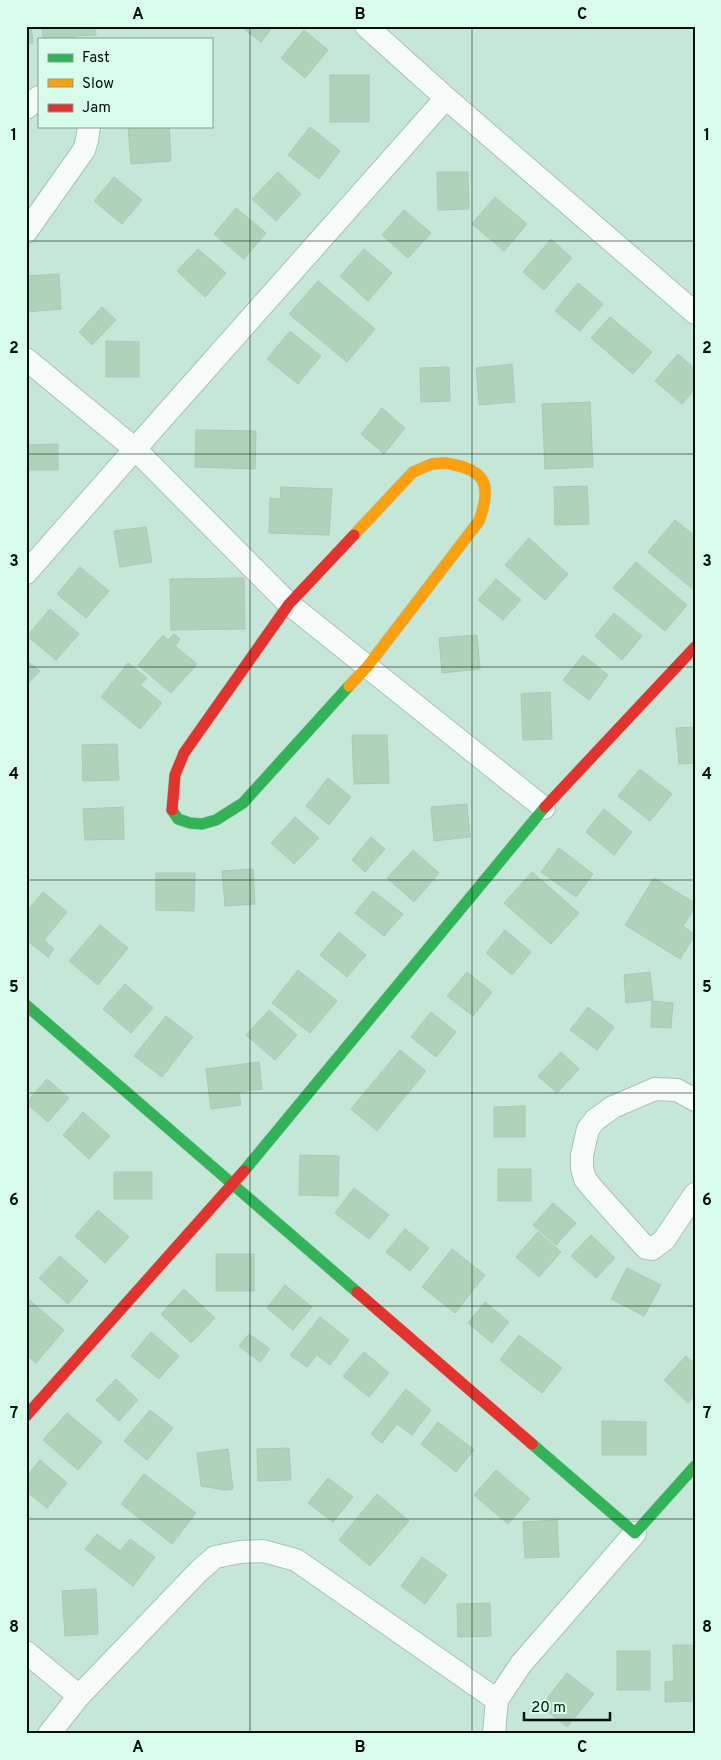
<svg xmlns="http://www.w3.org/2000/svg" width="721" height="1760" viewBox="0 0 721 1760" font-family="Overpass,sans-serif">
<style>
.building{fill:#afd3ba;stroke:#afc6b8}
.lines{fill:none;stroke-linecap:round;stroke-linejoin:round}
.street-casing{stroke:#a7c2b6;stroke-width:24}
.fast-casing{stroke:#a7c2b6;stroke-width:12}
.slow-casing{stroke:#a7c2b6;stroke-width:12}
.jam-casing{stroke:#a7c2b6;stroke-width:12}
.street{stroke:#f6fbf9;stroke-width:22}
.fast{stroke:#30b455;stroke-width:11}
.slow{stroke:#ff9f0a;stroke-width:11}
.jam{stroke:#e5322d;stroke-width:11}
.grid{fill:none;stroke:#001008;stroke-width:1;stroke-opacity:0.55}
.neatline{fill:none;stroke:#001008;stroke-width:2}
.grid-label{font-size:16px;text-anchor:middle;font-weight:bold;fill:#001008}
</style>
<rect width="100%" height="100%" fill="#c5e7d8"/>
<path class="building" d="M 26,26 L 31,26 L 33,43 L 26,43 Z
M 42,26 L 95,26 L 96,35 L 75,36 L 75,39 L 43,39 Z
M 240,26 L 273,26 L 261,42 Z
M 304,30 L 328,50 L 305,78 L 281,58 Z
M 330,75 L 369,75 L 369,122 L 330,122 Z
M 128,126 L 169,126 L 171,161 L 131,164 Z
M 310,127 L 340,151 L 319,179 L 288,155 Z
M 278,172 L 301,194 L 276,221 L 252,199 Z
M 437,172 L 468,172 L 469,209 L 438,210 Z
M 114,177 L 142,200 L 122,224 L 94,201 Z
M 495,197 L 527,224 L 504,251 L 472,224 Z
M 236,208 L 266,233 L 244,259 L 214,234 Z
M 404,210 L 431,233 L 408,258 L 382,235 Z
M 551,239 L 572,258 L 544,290 L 523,272 Z
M 198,249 L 226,273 L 205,297 L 177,271 Z
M 364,249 L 392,273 L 368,301 L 340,276 Z
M 59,274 L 61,309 L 26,312 L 26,276 Z
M 318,281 L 375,329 L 347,362 L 289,314 Z
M 578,283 L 603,304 L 580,331 L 555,311 Z
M 102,307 L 116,320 L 92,345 L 79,332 Z
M 610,317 L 652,352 L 633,374 L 591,338 Z
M 290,331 L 321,356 L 298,384 L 267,359 Z
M 106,341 L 139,342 L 139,377 L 106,377 Z
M 678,354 L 695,369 L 695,389 L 682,404 L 655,381 Z
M 512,364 L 515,402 L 479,405 L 476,368 Z
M 449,367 L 450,401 L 421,402 L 420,368 Z
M 590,402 L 593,467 L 545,469 L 542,404 Z
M 382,408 L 405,428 L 384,454 L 361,434 Z
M 196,430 L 256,431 L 255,469 L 195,467 Z
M 58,444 L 58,470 L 26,470 L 26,445 Z
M 587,486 L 589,524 L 555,525 L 554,487 Z
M 281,487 L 332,489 L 329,535 L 269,533 L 270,498 L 280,499 Z
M 675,520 L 695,536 L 695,591 L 648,552 Z
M 146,527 L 152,562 L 120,567 L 114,531 Z
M 529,538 L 568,574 L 545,600 L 505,565 Z
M 636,562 L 687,605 L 665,631 L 613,588 Z
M 80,567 L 109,591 L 86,618 L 57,594 Z
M 244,578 L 245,629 L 171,630 L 170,579 Z
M 496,579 L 521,600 L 503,620 L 478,600 Z
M 50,609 L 79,634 L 56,660 L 27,636 Z
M 614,613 L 642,636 L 622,660 L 595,636 Z
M 174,634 L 180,639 L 175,646 L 197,664 L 171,693 L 138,665 L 163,635 L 168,640 Z
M 477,635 L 480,669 L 442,673 L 439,638 Z
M 583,655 L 608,675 L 589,700 L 563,680 Z
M 26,660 L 40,671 L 26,686 Z
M 128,663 L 147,678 L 140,685 L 162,703 L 140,729 L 101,697 Z
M 550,692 L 552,739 L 523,740 L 521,694 Z
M 695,727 L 695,763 L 679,764 L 676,728 Z
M 352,735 L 387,735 L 389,783 L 354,784 Z
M 117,744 L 119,780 L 83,781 L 82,745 Z
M 640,769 L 672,794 L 650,821 L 618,796 Z
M 328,778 L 351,797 L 329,825 L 306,806 Z
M 467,804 L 470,837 L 434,841 L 431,807 Z
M 123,807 L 124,839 L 85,840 L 83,809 Z
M 604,809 L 632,832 L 614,855 L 586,832 Z
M 295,817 L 319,838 L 294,864 L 271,843 Z
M 371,837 L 385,849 L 365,872 L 352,860 Z
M 559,848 L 593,874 L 576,897 L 541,872 Z
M 413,850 L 439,873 L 414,902 L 387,878 Z
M 253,869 L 255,904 L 225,906 L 222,871 Z
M 532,872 L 579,913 L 551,944 L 504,903 Z
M 156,873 L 195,873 L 194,911 L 156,910 Z
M 654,878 L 695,903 L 695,908 L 683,926 L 695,935 L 680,959 L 625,925 Z
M 373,891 L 403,914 L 384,936 L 355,913 Z
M 43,892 L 67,912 L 44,940 L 54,949 L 48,957 L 26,940 L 26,912 Z
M 100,925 L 128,948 L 98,985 L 69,961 Z
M 505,930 L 531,952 L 512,975 L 486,953 Z
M 339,932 L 366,955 L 347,977 L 320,955 Z
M 298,970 L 337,1001 L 310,1033 L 272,1003 Z
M 467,972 L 492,992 L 473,1016 L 447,996 Z
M 650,972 L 653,1000 L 626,1003 L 624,975 Z
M 125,984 L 153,1008 L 131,1033 L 103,1009 Z
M 652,1001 L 673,1003 L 671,1028 L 651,1027 Z
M 588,1007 L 614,1027 L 597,1050 L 570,1030 Z
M 269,1010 L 297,1035 L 275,1060 L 246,1035 Z
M 431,1012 L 456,1032 L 436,1057 L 411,1037 Z
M 166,1016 L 193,1037 L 162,1077 L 134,1056 Z
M 400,1050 L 426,1071 L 377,1131 L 351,1109 Z
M 561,1052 L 579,1069 L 557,1093 L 538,1076 Z
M 259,1062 L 262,1089 L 239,1092 L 241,1105 L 211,1109 L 206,1069 Z
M 47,1079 L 69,1098 L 48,1122 L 26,1103 Z
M 525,1106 L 525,1137 L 494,1137 L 494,1107 Z
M 83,1112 L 110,1136 L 89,1159 L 63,1135 Z
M 300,1155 L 339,1156 L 338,1196 L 299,1195 Z
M 498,1169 L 531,1169 L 531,1201 L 498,1201 Z
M 114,1172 L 152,1172 L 152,1199 L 114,1199 Z
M 354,1188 L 389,1215 L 369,1239 L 335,1213 Z
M 553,1203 L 576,1223 L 556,1245 L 533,1225 Z
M 98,1210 L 129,1237 L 105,1263 L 75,1236 Z
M 405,1229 L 429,1248 L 410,1271 L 386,1252 Z
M 538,1232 L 561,1252 L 539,1277 L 516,1257 Z
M 591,1235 L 615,1258 L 596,1278 L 571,1256 Z
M 452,1249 L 485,1275 L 455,1313 L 422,1287 Z
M 216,1254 L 254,1254 L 254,1291 L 216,1291 Z
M 60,1256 L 88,1281 L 68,1304 L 39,1278 Z
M 627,1268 L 661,1285 L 644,1316 L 611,1299 Z
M 285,1285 L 312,1307 L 293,1330 L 267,1308 Z
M 184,1289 L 215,1318 L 191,1343 L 161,1314 Z
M 26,1297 L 64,1330 L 36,1363 L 26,1354 Z
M 485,1302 L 509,1322 L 492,1343 L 468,1323 Z
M 320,1317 L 349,1340 L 330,1365 L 317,1355 L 307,1367 L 290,1355 Z
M 151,1332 L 179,1356 L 159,1379 L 131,1356 Z
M 249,1334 L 270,1349 L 260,1362 L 239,1346 Z
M 519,1335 L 562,1368 L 542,1393 L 500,1360 Z
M 364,1352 L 389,1373 L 369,1397 L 343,1376 Z
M 686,1356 L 695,1364 L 695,1395 L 688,1403 L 664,1380 Z
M 116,1379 L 138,1400 L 119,1421 L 96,1400 Z
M 406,1389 L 431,1410 L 412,1435 L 397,1424 L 382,1443 L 371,1434 Z
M 150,1410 L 173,1428 L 147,1460 L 124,1441 Z
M 67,1413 L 102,1442 L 78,1470 L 43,1440 Z
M 602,1421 L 646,1422 L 646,1455 L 602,1455 Z
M 438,1422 L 474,1450 L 456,1472 L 421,1444 Z
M 289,1448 L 291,1480 L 258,1481 L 257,1449 Z
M 228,1449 L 233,1489 L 224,1490 L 201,1486 L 197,1453 Z
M 40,1460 L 67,1483 L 47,1508 L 26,1491 L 26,1477 Z
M 496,1470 L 530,1499 L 508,1524 L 474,1495 Z
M 144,1474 L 196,1513 L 172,1544 L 121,1504 Z
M 328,1478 L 353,1497 L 333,1522 L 308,1503 Z
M 377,1494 L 409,1521 L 370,1566 L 339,1540 Z
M 557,1520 L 559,1557 L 525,1558 L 523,1522 Z
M 97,1534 L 120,1551 L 130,1539 L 155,1557 L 133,1586 L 85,1549 Z
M 422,1557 L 447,1575 L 425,1604 L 401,1586 Z
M 96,1589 L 98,1634 L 65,1636 L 62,1591 Z
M 490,1603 L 491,1636 L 458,1637 L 457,1604 Z
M 673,1645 L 695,1645 L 694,1701 L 665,1702 L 665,1682 L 674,1681 Z
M 617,1651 L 650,1651 L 650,1690 L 617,1690 Z
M 567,1673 L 594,1694 L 567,1727 L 541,1706 Z"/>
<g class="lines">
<defs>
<path id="street" d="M 366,26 L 446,98 L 695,313
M 26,108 L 39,97
M 26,232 L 84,150 L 87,140 L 89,126
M 26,359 L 135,449 L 289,604 L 544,808
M 26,573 L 135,449 L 446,98
M 695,1100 L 677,1090 L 655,1089 L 613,1107 L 595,1120 L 588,1129 L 582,1155 L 582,1168 L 585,1179 L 593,1189 L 646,1248 L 652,1249 L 664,1240 L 695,1194
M 26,1652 L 79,1696 L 49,1734
M 79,1696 L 199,1571 L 215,1557 L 240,1552 L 263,1551 L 296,1560 L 497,1700
M 494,1734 L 497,1700 L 521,1664 L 635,1533"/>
<path id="fast" d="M 172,810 L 178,819 L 190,823 L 202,824 L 216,820 L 243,803 L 349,686
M 26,1005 L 357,1292
M 244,1171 L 545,807
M 532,1444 L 635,1533 L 695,1466"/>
<path id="slow" d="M 354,535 L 413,472 L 432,464 L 445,463
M 349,686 L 367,667 L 479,521 C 493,483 485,469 445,463"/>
<path id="jam" d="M 545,807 L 695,647
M 172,810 L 175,775 L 184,753 L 289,604 L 354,535
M 357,1292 L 532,1444
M 26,1416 L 244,1171"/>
</defs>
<use href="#street" class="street-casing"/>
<use href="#fast" class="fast-casing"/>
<use href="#slow" class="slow-casing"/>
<use href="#jam" class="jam-casing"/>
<use href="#street" class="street"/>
<use href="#fast" class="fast"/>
<use href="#slow" class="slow"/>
<use href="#jam" class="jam"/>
</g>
<path class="grid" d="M 250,26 L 250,1734M 472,26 L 472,1734M 26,241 L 695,241M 26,454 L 695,454M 26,667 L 695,667M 26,880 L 695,880M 26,1093 L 695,1093M 26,1306 L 695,1306M 26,1519 L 695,1519"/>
<rect width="721" height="1760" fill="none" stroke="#d8fcec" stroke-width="55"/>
<rect x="38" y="38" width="175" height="90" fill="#d8fcec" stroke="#829e91"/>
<rect x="48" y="54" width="25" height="8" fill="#30b455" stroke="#829e91"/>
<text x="82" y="62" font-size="15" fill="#001008">Fast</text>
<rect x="48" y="79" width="25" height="8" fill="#ff9f0a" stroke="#829e91"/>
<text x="82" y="88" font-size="15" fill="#001008">Slow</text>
<rect x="48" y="104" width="25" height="8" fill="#e5322d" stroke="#829e91"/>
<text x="82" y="112" font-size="15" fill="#001008">Jam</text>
<path d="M524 1712v8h86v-8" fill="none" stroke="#001008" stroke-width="2.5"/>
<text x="531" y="1712" font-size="15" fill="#001008" stroke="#d8fcec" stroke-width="4" paint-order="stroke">20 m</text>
<rect x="28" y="28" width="666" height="1704" class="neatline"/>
<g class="grid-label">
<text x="138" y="19">A</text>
<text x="360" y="19">B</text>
<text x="582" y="19">C</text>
<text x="14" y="140">1</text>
<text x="707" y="140">1</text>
<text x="14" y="353">2</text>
<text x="707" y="353">2</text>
<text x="14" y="566">3</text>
<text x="707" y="566">3</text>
<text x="14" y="779">4</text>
<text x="707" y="779">4</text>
<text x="14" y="992">5</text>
<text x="707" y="992">5</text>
<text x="14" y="1205">6</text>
<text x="707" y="1205">6</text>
<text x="14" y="1418">7</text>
<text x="707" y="1418">7</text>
<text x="14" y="1632">8</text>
<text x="707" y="1632">8</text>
<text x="138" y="1752">A</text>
<text x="360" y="1752">B</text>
<text x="582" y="1752">C</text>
</g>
</svg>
